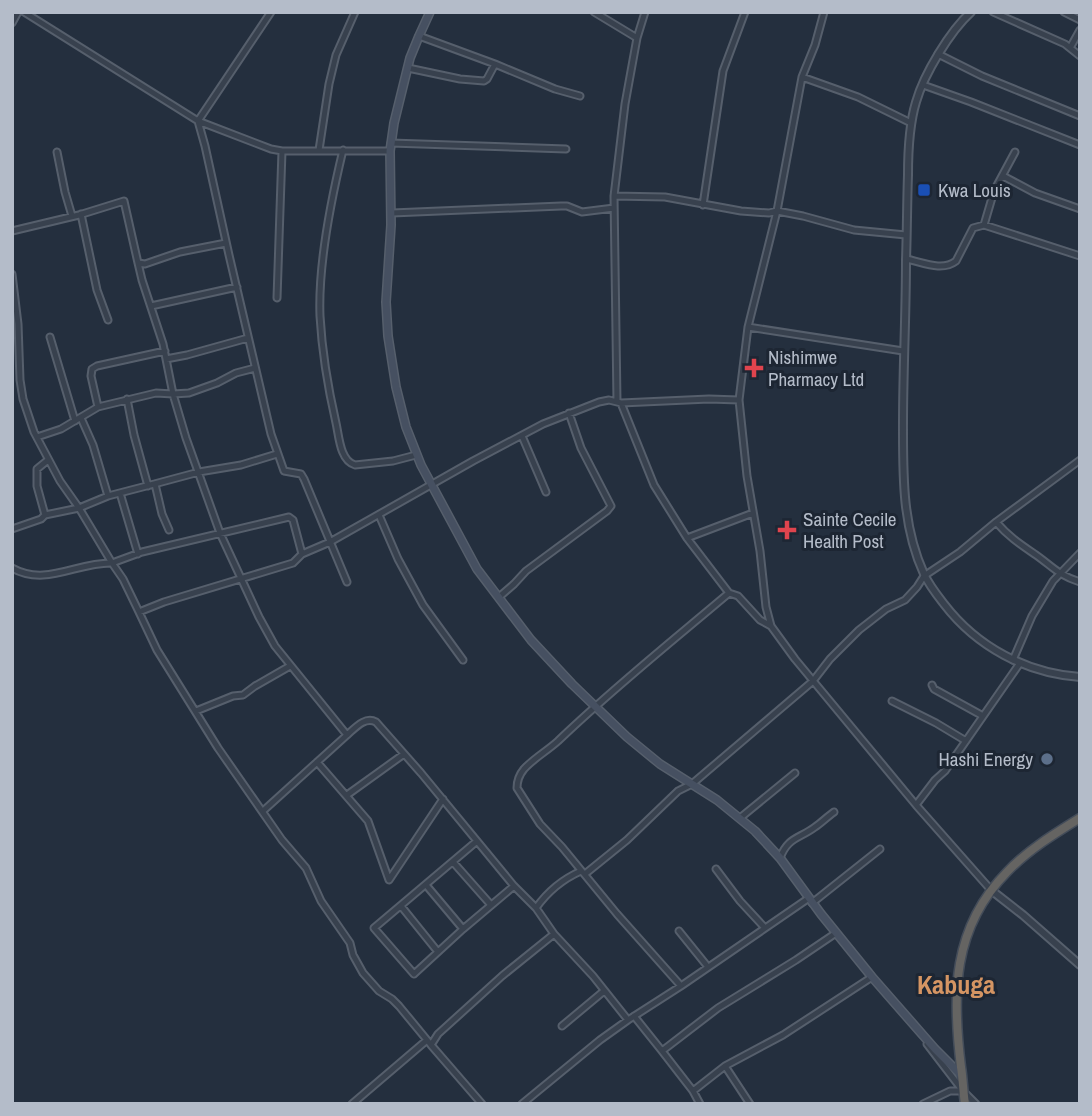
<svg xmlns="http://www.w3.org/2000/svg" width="1092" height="1116" viewBox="0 0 1092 1116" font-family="'Archivo Narrow',sans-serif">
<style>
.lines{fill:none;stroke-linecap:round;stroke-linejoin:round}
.minor-casing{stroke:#565f6c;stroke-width:9}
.tertiary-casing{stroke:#565f6c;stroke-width:10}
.secondary-casing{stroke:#565f6c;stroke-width:10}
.trunk-casing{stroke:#434c59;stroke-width:11}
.minor{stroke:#38414e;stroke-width:5}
.tertiary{stroke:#38414e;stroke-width:6}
.secondary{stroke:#465061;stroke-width:7}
.trunk{stroke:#656462;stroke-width:8}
.transit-dot{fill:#1a4fb4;stroke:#1d2633;stroke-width:2.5}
.health-dot{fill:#e0444e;stroke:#1d2633;stroke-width:2.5}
.service-dot{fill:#5c6f8a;stroke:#1d2633;stroke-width:2.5}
.labels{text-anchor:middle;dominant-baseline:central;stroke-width:6;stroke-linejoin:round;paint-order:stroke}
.poi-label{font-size:19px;fill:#b4bcc9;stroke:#1d2633;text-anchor:start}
.district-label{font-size:26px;font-weight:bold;fill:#d59563;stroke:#1d2633}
</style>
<rect width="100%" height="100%" fill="#242f3e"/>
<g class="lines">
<defs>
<path id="minor" d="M 24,12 L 198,121 L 205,146 L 229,255 L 271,434 L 284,471 L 301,474 L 304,479 L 347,582
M 271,12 L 198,121 L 271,149 L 282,151 L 390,151
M 594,12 L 637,38
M 824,12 L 815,45 L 802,77 L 777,211 L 748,327 L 739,400 L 747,476 L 760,551 L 766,607 L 771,626 L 795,659 L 916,805 L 991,890
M 993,12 L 1065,44 L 1080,56
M 1064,12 L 1080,20
M 12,23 L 18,12
M 419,36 L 495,64
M 1070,48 L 1080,30
M 938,54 L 982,76 L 1080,116
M 408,68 L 460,79 L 484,81 L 487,79 L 495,64 L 555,89 L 580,96
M 802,77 L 858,97 L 911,123
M 923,85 L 971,102 L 1080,145
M 391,143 L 566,149
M 319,150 L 329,84 L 336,55 L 355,12
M 343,150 C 331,200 318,265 320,316 C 322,352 328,388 336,423 C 339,436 340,461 355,465 L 393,461 L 416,455
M 57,152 L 65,192 L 72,216
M 1003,176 L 1035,193 L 1080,209
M 614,196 L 665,197 L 741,211 L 769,213 L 777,211 L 803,216 L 854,230 L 906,235
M 703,205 L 723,71 L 745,12
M 392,213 L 561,206 L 567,206 L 582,212 L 614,208
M 81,214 L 97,290 L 108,320
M 984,225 L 994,191 L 1015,152
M 12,231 L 79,215 L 124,201 L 138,263 L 145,264 L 180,252 L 226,243
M 906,259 C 922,262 942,272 956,261 L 973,228 L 984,225 L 1080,256
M 138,263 L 142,280 L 163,344 L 173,394 L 186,438 L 220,533 L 259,617 L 275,646 L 347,735 C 355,728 365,716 376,722 L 421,773 L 514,886 L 536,908 L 554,934 L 502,976 L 438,1034 L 431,1045 L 427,1040 L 352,1104
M 12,274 L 18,324 L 20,380 L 23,399 L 34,432 L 60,481 L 79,508 L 112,563 L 142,552 L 289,517 L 293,520 L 302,554
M 277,298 L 282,151
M 151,306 L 237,287
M 748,327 L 903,351
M 50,337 L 75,421
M 166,359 L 187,355 L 248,338
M 127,399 L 134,435 L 148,486
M 617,401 L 614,196 L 625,104 L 637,38 L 645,12
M 621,403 L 654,485 L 687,538 L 729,593 C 671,642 612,689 558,741 C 547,751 534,758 524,769 C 519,775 517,780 517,788 L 540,824 L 562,847 L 617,914 L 681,986
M 98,407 L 91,376 L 92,369 L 97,366 L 165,351
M 81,418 L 93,445 L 108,496
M 522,436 L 546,492
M 37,437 L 61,429 L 98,407 L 156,393 L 173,394 L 189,393 L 217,383 L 236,373 L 255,368
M 155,484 L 162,514 L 169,530
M 120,493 L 138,554
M 45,515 L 79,508 L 108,496 L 158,483 L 199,472 L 241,465 L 277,454
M 379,515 L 398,559 L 423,605 L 463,660
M 996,522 C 1009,537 1020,544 1036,555 C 1053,567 1058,575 1080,582
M 12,529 L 41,519 L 45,515 L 37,486 L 37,469 L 48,460
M 687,538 L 753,513
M 12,568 C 46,587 77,562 112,563 L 123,579 L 139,612 L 164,602 L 293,563 L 302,554 L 330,542 L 473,461 L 543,424 L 599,402 L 609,400 L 621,403 L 709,399 L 739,400
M 729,593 L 738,596 L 760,620 L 771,626
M 499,597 L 514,584 L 526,571 L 607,511 L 611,506 L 581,448 L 569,413
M 139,612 L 157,650 L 218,748 L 282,840 L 306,868 L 321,901 L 350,943 L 353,955 L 363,973 L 379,991 L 392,999 L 399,1006 L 427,1040
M 1013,660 L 1032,616 L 1053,581 L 1080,553
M 932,685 L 934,689 L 983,716
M 892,701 L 936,723 L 966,741
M 196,711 L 233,696 L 243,695 L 255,686 L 290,666
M 317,762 L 368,821 L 389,880 L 443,799
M 347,795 L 404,754
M 916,805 L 935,780 L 945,771 L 1020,663
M 263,811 L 347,735
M 740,818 L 795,773
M 477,841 L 374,928 L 414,974 L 463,929 L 514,886
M 780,858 C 788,837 799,839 815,827 C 821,823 827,817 834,812
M 453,862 L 491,905
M 716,869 L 740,901 L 765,928
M 585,874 L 627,840 L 678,791 L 692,784 L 813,681 L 830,659 L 859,630 L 886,609 L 905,600 L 917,587 L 924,576 L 960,552 L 996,522 L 1080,460
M 426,885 L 463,929
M 812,903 L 880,849
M 401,906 L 438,952
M 536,908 C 548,891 563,879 581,871
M 679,931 L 708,967
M 554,934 L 593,976 L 628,1020
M 634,1016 L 662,1051
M 562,1026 L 604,991
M 927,1044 L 963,1091 L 976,1104
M 431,1045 L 482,1104
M 725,1066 L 750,1104
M 693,1091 L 662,1051 L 718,1008 L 796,960 L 836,933
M 522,1104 L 600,1040 L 628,1020 L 681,986 L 809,898
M 700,1104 L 693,1091 L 725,1066 L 783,1035 L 872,977
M 923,1104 L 950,1091 L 963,1091"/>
<path id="tertiary" d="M 971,12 C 950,31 924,74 916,102 C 909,125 908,151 908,175 C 907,203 907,231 906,260 C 906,314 903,369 903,423 C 903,475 902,526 924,574 C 929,585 937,595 944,604 C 977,647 1026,673 1080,677
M 991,890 L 1023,915 L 1080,965"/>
<path id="secondary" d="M 430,12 L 419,36 L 410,58 L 394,123 L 390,151 L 391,225 L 386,302 L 388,336 L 396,387 L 406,427 L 421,465 L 477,569 L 531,640 L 572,684 L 627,737 L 660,764 L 717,800 L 755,831 L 780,858 L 821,914 L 872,977 L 935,1049 L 962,1076"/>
<path id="trunk" d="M 965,1104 C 963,1091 963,1079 961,1067 C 952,994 952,928 1007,872 C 1028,850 1054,834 1080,818"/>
</defs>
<use href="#minor" class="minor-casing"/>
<use href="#tertiary" class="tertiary-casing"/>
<use href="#secondary" class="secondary-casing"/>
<use href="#trunk" class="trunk-casing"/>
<use href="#minor" class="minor"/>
<use href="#tertiary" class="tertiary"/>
<use href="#secondary" class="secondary"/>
<use href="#trunk" class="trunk"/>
</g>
<rect class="transit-dot" x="917" y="183" width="14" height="14" rx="3.5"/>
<g class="health-dot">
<path d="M750.5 357.5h7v7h7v7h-7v7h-7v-7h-7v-7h7z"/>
<path d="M783.5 519.5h7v7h7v7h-7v7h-7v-7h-7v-7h7z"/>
</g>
<circle class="service-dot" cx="1047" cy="759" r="7"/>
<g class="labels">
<g class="poi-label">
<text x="938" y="190">Kwa Louis</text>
<text x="768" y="357">Nishimwe<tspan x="768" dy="22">Pharmacy Ltd</tspan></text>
<text x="803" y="519">Sainte Cecile<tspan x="803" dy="22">Health Post</tspan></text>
<text x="1033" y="759" text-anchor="end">Hashi Energy</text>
</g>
<g class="district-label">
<text x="956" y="984">Kabuga</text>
</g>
</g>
<rect width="1092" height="1116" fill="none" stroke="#b4bcc9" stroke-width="28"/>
</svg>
